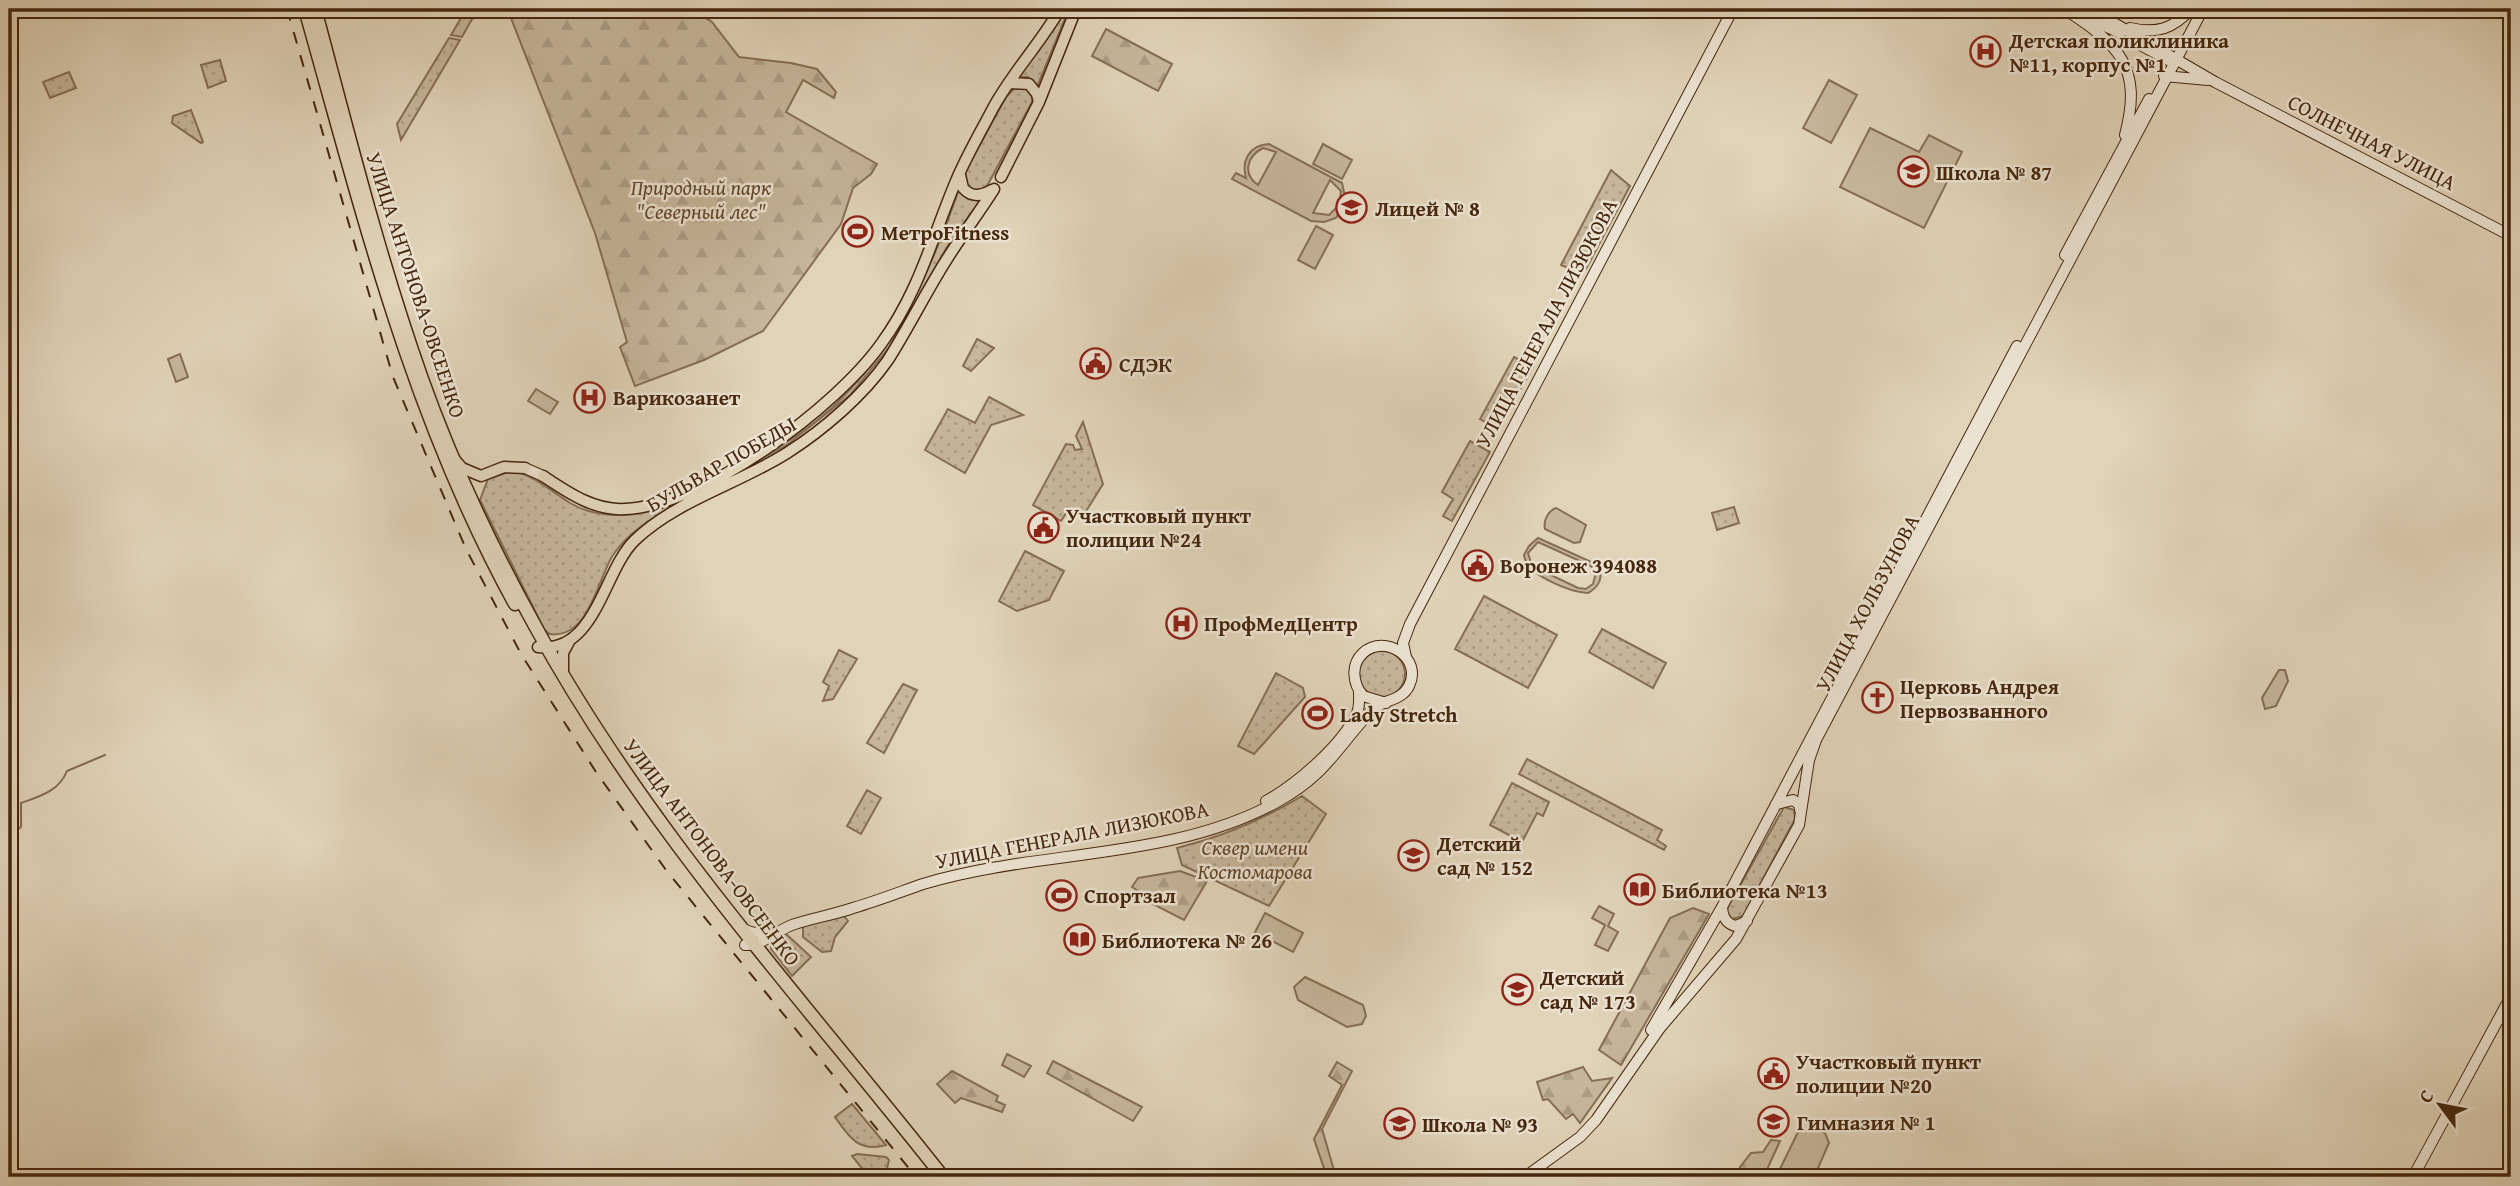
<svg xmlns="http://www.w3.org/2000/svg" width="2520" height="1186" viewBox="0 0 2520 1186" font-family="'Gentium Book Plus',serif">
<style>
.grass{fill:url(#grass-dots);stroke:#866e54;stroke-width:2}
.forest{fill:url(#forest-firs);stroke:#866e54;stroke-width:2}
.pitch{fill:#c6b69b;stroke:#866e54;stroke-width:2;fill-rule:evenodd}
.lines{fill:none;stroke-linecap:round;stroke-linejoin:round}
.stream{stroke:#836b51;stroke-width:2}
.secondary-casing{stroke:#46270d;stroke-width:12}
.primary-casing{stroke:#46270d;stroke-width:13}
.highway-casing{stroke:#46270d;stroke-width:15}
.secondary{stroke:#ebe2d1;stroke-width:10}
.primary{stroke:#e0d3b8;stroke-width:10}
.highway{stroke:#e0d3b8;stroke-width:12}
.rail{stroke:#46270d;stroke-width:2;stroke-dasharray:12 12;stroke-linecap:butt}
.labels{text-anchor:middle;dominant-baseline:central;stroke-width:5;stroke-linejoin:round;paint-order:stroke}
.poi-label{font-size:21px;font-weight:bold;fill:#46270d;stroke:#ebe2d1;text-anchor:start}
.street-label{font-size:21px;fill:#46270d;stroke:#ebe2d1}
.park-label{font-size:21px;font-style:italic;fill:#604429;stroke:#ebe2d1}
</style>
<defs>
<pattern id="grass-dots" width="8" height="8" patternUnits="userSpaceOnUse" patternTransform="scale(1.75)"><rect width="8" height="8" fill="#c6b69b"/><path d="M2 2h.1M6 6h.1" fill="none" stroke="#ab9c84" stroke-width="1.8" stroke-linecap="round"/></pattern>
<pattern id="forest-firs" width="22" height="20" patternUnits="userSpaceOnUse" patternTransform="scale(1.75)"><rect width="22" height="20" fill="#c6b69b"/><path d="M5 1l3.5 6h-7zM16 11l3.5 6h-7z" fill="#ab9c84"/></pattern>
</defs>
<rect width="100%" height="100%" fill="#e0d3b8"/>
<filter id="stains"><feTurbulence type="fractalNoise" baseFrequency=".00286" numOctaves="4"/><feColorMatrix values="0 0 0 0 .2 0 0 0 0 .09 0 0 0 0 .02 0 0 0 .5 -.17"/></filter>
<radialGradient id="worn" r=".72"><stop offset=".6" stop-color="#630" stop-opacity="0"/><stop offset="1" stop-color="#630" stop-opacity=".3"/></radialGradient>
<path class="grass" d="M 471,9 L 496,10 L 472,19 L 462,37 L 451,35 L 465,11 Z
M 1065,9 L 1069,9 L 1037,87 L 1028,77 L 1019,77 Z
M 449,38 L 460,40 L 401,140 L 397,124 Z
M 220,60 L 226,81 L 208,88 L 201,65 Z
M 69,72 L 76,88 L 50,98 L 43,82 Z
M 1016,87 L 1026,88 L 1032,95 L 1032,102 L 986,188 L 972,191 L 967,186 L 965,172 L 1006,97 Z
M 191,110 L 203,142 L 201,143 L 172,123 L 173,116 Z
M 1611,170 L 1630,186 L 1586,269 L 1577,272 L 1561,265 Z
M 959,189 L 968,199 L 981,199 L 947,247 L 888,349 L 850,395 L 787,445 L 679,503 C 687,493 704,488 715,482 C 739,469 762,457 785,443 C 879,385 925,289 959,189 Z
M 977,339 L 994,348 L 971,371 L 963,366 Z
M 1514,357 L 1533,367 L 1498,429 L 1480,419 Z
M 989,397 L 1023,415 L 991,425 L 965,473 L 925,450 L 948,409 L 975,423 Z
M 1083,422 L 1103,484 L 1083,516 L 1069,509 L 1061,521 L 1033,505 L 1066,444 L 1073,445 L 1075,450 L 1082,449 L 1076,436 Z
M 1470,441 L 1490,452 L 1452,521 L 1443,516 L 1453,499 L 1442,492 Z
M 512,471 C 534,475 551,491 570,503 C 599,520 642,518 672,503 L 673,507 C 650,519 628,533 613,555 C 597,580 589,640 549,634 L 544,629 L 480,500 L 488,479 Z
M 1734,507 L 1739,523 L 1717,530 L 1712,513 Z
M 1025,551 L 1064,571 L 1049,600 L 1017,611 L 999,601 Z
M 1484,596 L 1557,635 L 1528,688 L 1455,649 Z
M 1602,629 L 1666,663 L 1653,688 L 1589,652 Z
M 839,650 L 857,659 L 833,699 L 823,701 L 829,686 L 823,682 Z
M1359 674a23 23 0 1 1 46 0a23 23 0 1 1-46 0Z
M 1276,673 L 1303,688 L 1305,697 L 1254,754 L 1238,746 Z
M 903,684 L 917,690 L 884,753 L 867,743 Z
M 1527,759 L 1662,830 L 1657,840 L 1666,846 L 1664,850 L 1519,774 Z
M 1512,783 L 1549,802 L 1543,816 L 1537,813 L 1522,842 L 1490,825 Z
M 867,790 L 881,798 L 861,834 L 847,826 Z
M 1302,796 L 1326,814 L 1269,906 L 1182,865 L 1177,848 C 1222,837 1262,820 1302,796 Z
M 1784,807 L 1794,810 L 1795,819 L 1743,916 L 1732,919 L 1727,912 L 1728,907 Z
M 844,916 L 848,921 L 835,937 L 831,951 L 822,952 L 803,937 L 803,926 Z
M 785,933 L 811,957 L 792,976 L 771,949 L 772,940 Z
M 852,1104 L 886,1145 C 859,1153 849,1137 835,1117 Z
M 857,1154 L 886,1157 L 889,1160 L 885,1177 L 869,1177 L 852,1156 Z"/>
<path class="forest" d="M 510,9 L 691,9 L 712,22 L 739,57 L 791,63 L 817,69 L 836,92 L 834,98 L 803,80 L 786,112 L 877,164 L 871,174 L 853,188 L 841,224 L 763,331 L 704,360 L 635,386 L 620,347 L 627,342 L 595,233 L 509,13 Z
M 1106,29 L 1172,64 L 1158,91 L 1092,56 Z
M 1180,871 L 1207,881 L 1184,920 L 1137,896 L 1138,891 L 1132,887 L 1138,878 Z
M 1693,908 L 1709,914 L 1621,1065 L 1599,1050 L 1670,918 Z
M 1053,1061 L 1142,1107 L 1133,1121 L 1047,1073 Z
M 1337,1062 L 1352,1071 L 1322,1129 L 1336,1177 L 1327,1177 L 1314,1139 L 1342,1085 L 1329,1076 Z
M 1583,1067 L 1592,1081 L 1612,1078 L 1580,1123 L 1573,1114 L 1566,1119 L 1548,1099 L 1543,1100 L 1537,1082 Z
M 952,1071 L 998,1096 L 996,1101 L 1005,1105 L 1002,1112 L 961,1098 L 955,1103 L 937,1084 Z
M 1771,1140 L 1780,1141 L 1765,1174 L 1762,1177 L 1745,1177 L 1740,1167 L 1751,1153 L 1763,1152 Z"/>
<path class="pitch" d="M 1829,80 L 1857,95 L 1831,143 L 1803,128 Z
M 1870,128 L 1919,152 L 1929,135 L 1962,152 L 1924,228 L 1840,187 Z
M 1269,144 L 1342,183 L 1346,201 L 1336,218 L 1324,222 L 1311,221 L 1232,179 L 1236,173 L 1246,178 C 1241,160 1250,145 1269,144 ZM 1263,148 L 1276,152 L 1258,185 C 1242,174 1247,156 1263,148 ZM 1330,180 L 1341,191 L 1339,205 L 1329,215 L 1313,213 Z
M 1323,144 L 1352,160 L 1342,179 L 1313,164 Z
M 1316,226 L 1333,235 L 1315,269 L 1298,260 Z
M 180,354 L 188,377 L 176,382 L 168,359 Z
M 536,389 L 558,402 L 550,414 L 528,401 Z
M 1556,508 L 1586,525 L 1580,542 L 1574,543 L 1545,529 C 1543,521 1548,511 1556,508 Z
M 1538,538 L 1598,565 C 1604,577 1599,587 1588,593 C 1570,592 1526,575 1524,555 L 1529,546 ZM 1538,542 L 1591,566 L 1596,573 L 1593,584 L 1586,589 L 1578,588 L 1532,566 L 1528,553 Z
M 2279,670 L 2285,670 L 2288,681 L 2276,706 L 2265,709 L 2262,698 Z
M 1599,906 L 1614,914 L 1608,926 L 1618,932 L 1608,951 L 1595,945 L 1605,925 L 1592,918 Z
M 1265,913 L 1303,933 L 1293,952 L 1255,932 Z
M 1305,977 L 1363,1005 L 1366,1016 L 1362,1024 L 1347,1027 L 1298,1000 L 1294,987 Z
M 1007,1054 L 1031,1066 L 1024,1077 L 1002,1065 Z
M 1811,1127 L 1825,1133 L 1829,1143 L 1814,1177 L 1776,1177 L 1798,1132 Z"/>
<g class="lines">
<path class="stream" d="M 9,836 L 21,827 L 21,803 C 41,796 59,791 67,771 L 105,755"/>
<defs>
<path id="secondary" d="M 2064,9 C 2119,44 2143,67 2125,135
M 2090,9 L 2215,82 L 2511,236
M 2089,19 L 2120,33
M 2130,28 C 2157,34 2173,29 2191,9
M 2133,41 L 2174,63
M 2164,76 L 2208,80
M 2065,255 L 2149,99
M 525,468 L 543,476
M 1406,657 L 1403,643 L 1410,624 L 1733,9
M 1266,801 C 1297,784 1342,745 1357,713 C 1360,706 1359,698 1359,691
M 1776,804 L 1793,800 L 1799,804 L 1800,810
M 1722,908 C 1723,917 1726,924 1736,926 L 1747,921
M 743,929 L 753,933 L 770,930
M 745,945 C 762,946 776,931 792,925 C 812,918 833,915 853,908 C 877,901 900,892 923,884 C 1038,849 1170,861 1277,802 C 1326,775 1336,749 1371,711 C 1382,699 1401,702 1409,686 C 1423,658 1385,633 1363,653 C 1350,665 1353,684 1363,696 L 1386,703
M 1651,1030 L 1722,907 L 2017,346
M 1525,1177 L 1580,1137 L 1596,1120 L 1660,1028 L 1736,939 L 1799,825 L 1809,760 L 1816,740 L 2203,9
M 2413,1177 L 2511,996"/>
<path id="primary" d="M 1009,83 L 1029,84 L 1037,94 L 1039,102
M 960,175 L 963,188 C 972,198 981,196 992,190
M 1001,177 L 1039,102 L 1076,9
M 455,460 L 462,468 L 481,476 L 504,467 L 525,468
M 543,476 C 567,492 594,511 625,509 C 704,506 836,407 881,344 C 919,292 932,238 956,181 C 966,157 980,133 992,110 C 1011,74 1040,44 1060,9
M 538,647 C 596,654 603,571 635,540 C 677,500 738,484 787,453 C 823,430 863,396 888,360 C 909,327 926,292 947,259 C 962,235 979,213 994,189
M 563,672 L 563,653 L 570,640"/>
<path id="highway" d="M 305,9 C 363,214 411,415 515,604
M 315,9 C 348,132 379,258 422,379 C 452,463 491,546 534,624 C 644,827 801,997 943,1177"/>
</defs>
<use href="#secondary" class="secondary-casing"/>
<use href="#primary" class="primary-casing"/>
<use href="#highway" class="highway-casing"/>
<use href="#secondary" class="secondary"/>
<use href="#primary" class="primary"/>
<use href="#highway" class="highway"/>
<path class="rail" d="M 287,9 L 393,377 L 466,549 L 521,654 L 596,772 L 666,870 L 916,1177"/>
</g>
<defs>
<symbol id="hospital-ring" viewBox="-11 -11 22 22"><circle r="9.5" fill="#ebe2d1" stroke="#8f2418" stroke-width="1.5"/><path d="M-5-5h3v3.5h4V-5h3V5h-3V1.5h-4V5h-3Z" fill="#8f2418"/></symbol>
<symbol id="school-ring" viewBox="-11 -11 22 22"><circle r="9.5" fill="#ebe2d1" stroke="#8f2418" stroke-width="1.5"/><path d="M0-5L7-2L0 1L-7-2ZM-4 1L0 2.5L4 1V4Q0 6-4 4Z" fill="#8f2418"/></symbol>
<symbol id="stadium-ring" viewBox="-11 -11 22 22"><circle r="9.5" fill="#ebe2d1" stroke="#8f2418" stroke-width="1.5"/><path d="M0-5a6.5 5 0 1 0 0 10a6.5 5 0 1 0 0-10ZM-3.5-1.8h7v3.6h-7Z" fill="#8f2418"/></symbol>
<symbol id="civic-ring" viewBox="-11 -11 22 22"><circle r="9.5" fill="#ebe2d1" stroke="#8f2418" stroke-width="1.5"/><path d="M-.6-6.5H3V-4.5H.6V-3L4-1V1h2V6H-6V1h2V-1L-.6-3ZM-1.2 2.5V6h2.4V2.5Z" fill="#8f2418"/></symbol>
<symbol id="church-ring" viewBox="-11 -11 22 22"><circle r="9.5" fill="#ebe2d1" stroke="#8f2418" stroke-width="1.5"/><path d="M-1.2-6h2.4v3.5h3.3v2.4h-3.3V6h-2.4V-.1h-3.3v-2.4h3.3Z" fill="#8f2418"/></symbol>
<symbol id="library-ring" viewBox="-11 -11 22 22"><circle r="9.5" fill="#ebe2d1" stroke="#8f2418" stroke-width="1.5"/><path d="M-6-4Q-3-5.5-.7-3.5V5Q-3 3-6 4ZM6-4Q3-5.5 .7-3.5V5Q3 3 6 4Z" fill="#8f2418"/></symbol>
</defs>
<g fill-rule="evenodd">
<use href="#hospital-ring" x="1968" y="34" width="35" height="35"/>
<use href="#school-ring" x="1896" y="154" width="35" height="35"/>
<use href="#school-ring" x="1334" y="190" width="35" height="35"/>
<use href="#stadium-ring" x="840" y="214" width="35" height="35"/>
<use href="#civic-ring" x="1078" y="346" width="35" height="35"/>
<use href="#hospital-ring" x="572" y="380" width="35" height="35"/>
<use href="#civic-ring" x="1026" y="510" width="35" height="35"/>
<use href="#civic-ring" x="1460" y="548" width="35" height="35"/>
<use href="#hospital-ring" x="1164" y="606" width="35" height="35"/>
<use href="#church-ring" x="1860" y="680" width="35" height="35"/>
<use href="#stadium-ring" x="1300" y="696" width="35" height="35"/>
<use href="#school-ring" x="1396" y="838" width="35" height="35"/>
<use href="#library-ring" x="1622" y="872" width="35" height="35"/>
<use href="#stadium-ring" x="1044" y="878" width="35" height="35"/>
<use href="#library-ring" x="1062" y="922" width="35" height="35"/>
<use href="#school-ring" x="1500" y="972" width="35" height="35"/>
<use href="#civic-ring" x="1756" y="1056" width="35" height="35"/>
<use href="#school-ring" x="1756" y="1104" width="35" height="35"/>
<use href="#school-ring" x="1382" y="1106" width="35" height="35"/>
</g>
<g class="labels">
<g class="poi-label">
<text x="2009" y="40">Детская поликлиника<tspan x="2009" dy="24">№11, корпус №1</tspan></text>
<text x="1936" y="172">Школа № 87</text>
<text x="1375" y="208">Лицей № 8</text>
<text x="881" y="232">МетроFitness</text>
<text x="1119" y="364">СДЭК</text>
<text x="613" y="397">Варикозанет</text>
<text x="1066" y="515">Участковый пункт<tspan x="1066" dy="24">полиции №24</tspan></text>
<text x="1500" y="565">Воронеж 394088</text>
<text x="1204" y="623">ПрофМедЦентр</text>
<text x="1900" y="686">Церковь Андрея<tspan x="1900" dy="24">Первозванного</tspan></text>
<text x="1340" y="714">Lady Stretch</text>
<text x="1437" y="843">Детский<tspan x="1437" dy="24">сад № 152</tspan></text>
<text x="1662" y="890">Библиотека №13</text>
<text x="1084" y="895">Спортзал</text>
<text x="1102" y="940">Библиотека № 26</text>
<text x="1540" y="977">Детский<tspan x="1540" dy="24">сад № 173</tspan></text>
<text x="1796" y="1061">Участковый пункт<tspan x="1796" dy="24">полиции №20</tspan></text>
<text x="1797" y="1122">Гимназия № 1</text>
<text x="1422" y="1124">Школа № 93</text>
</g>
<g class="street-label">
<text transform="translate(2372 142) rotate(27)">СОЛНЕЧНАЯ УЛИЦА</text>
<text transform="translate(416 285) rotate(72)">УЛИЦА АНТОНОВА-ОВСЕЕНКО</text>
<text transform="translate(1546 323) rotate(-62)">УЛИЦА ГЕНЕРАЛА ЛИЗЮКОВА</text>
<text transform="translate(721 464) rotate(-30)">БУЛЬВАР ПОБЕДЫ</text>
<text transform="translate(1867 603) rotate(-62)">УЛИЦА ХОЛЬЗУНОВА</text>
<text transform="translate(1072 835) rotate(-11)">УЛИЦА ГЕНЕРАЛА ЛИЗЮКОВА</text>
<text transform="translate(712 852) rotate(53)">УЛИЦА АНТОНОВА-ОВСЕЕНКО</text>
</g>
<g class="park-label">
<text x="701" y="187">Природный парк<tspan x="701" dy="24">"Северный лес"</tspan></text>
<text x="1255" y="847">Сквер имени<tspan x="1255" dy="24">Костомарова</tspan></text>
</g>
</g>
<rect width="2520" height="1186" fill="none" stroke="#e0d3b8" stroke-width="35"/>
<rect x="10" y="10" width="2499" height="1165" fill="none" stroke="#46270d" stroke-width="3.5"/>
<rect x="18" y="18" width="2485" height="1151" fill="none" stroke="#46270d" stroke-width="2"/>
<g transform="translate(2440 1105) rotate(302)" stroke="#ebe2d1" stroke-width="5" paint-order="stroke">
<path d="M0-5L12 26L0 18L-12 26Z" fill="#46270d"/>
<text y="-10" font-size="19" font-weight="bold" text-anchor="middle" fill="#46270d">С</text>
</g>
<rect width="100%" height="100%" filter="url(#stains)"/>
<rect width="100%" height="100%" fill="url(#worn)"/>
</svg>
